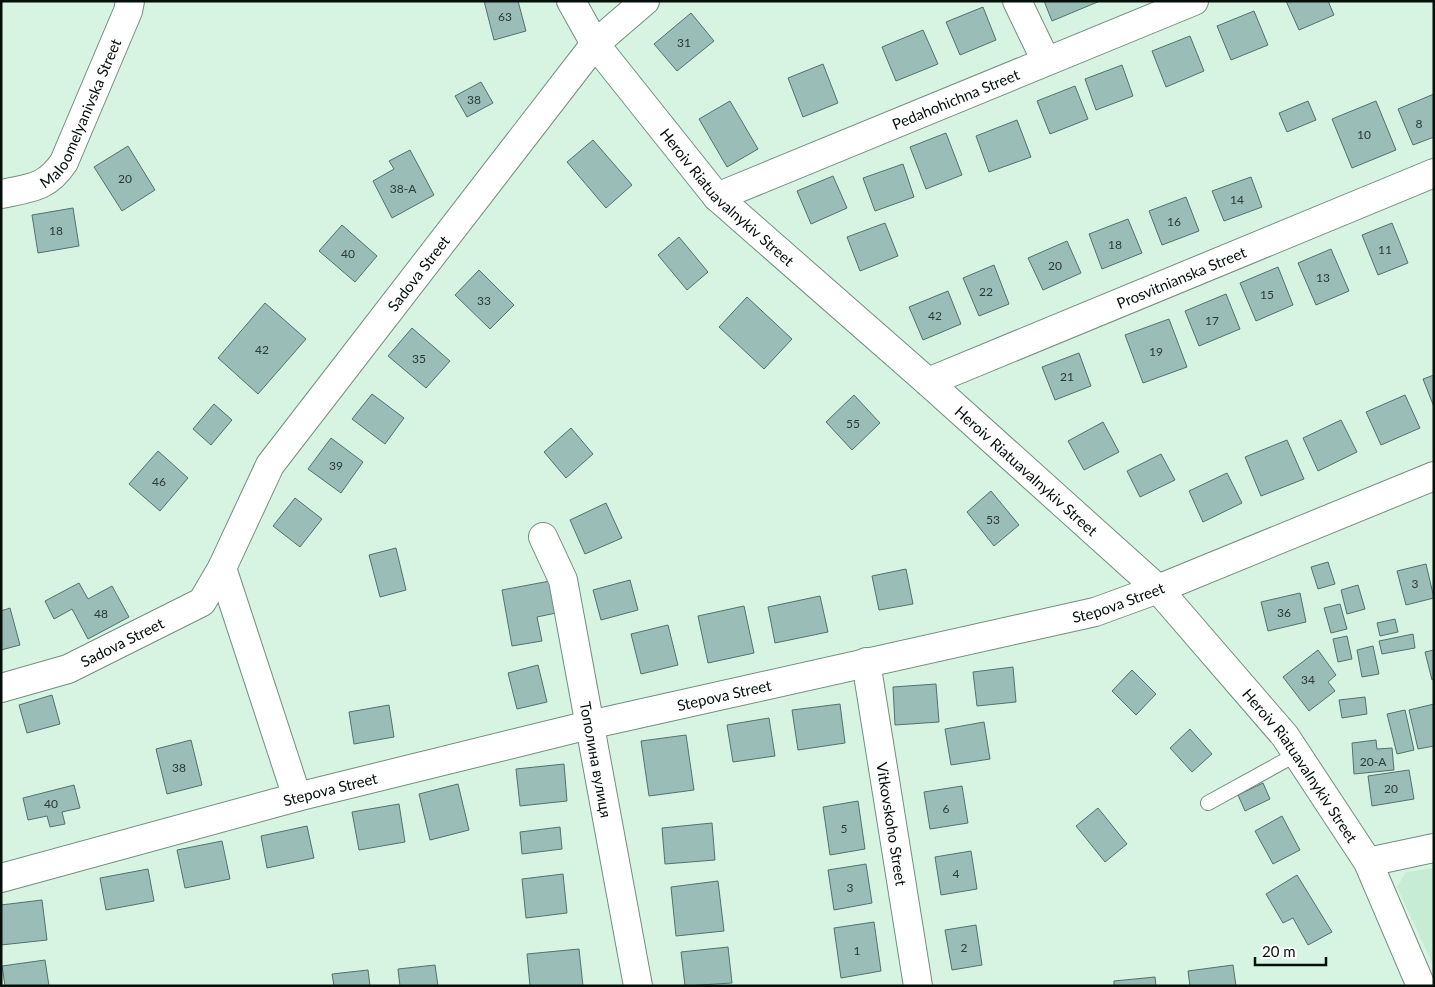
<svg xmlns="http://www.w3.org/2000/svg" width="1435" height="987" viewBox="0 0 1435 987" font-family="Lato,sans-serif">
<style>
.built{fill:#c7ecd5}
.building{fill:#9abdb8;stroke:#51726d}
.lines{fill:none;stroke-linecap:round;stroke-linejoin:round}
.lane-casing{stroke:#738e7e;stroke-width:16}
.street-casing{stroke:#738e7e;stroke-width:30}
.secondary-casing{stroke:#738e7e;stroke-width:30}
.lane{stroke:#fff;stroke-width:14}
.street{stroke:#fff;stroke-width:28}
.secondary{stroke:#fff;stroke-width:28}
.labels{text-anchor:middle;dominant-baseline:central;stroke-width:4.5;stroke-linejoin:round;paint-order:stroke}
.number-label{font-size:12px;fill:#2a3a35}
.street-label{font-size:15px;fill:#050f09;stroke:#fff}
</style>
<rect width="100%" height="100%" fill="#d7f4e3"/>
<path class="built" d="M 1434,868 L 1434,967 L 1397,887 L 1406,872 Z"/>
<path class="building" d="M 484,1 L 518,1 L 526,31 L 494,40 Z
M 1044,1 L 1100,1 L 1052,21 Z
M 1286,1 L 1328,1 L 1334,15 L 1299,30 Z
M 983,7 L 996,40 L 960,55 L 946,22 Z
M 1254,11 L 1268,45 L 1231,60 L 1217,26 Z
M 691,13 L 714,41 L 677,71 L 654,44 Z
M 923,30 L 938,64 L 896,81 L 882,47 Z
M 1190,36 L 1204,71 L 1166,87 L 1152,51 Z
M 823,64 L 838,103 L 803,117 L 788,78 Z
M 1122,65 L 1133,96 L 1096,110 L 1085,79 Z
M 481,82 L 493,103 L 467,117 L 455,96 Z
M 1075,86 L 1088,119 L 1050,134 L 1037,101 Z
M 1434,94 L 1434,137 L 1413,145 L 1398,109 Z
M 730,101 L 758,149 L 727,167 L 699,119 Z
M 1308,101 L 1316,120 L 1287,132 L 1279,113 Z
M 1376,101 L 1396,150 L 1352,168 L 1332,119 Z
M 1017,120 L 1031,157 L 989,172 L 976,136 Z
M 946,133 L 962,175 L 926,189 L 910,147 Z
M 593,140 L 632,185 L 606,208 L 567,162 Z
M 128,146 L 155,190 L 122,211 L 94,167 Z
M 410,150 L 434,195 L 392,218 L 373,181 L 394,169 L 389,161 Z
M 903,164 L 914,197 L 875,211 L 863,178 Z
M 833,176 L 847,208 L 811,224 L 797,191 Z
M 1251,177 L 1262,207 L 1224,221 L 1212,191 Z
M 1186,197 L 1199,231 L 1162,245 L 1149,211 Z
M 73,208 L 79,246 L 38,253 L 32,215 Z
M 1128,219 L 1142,253 L 1102,269 L 1089,234 Z
M 885,223 L 898,256 L 860,271 L 847,237 Z
M 1392,223 L 1408,263 L 1378,275 L 1362,235 Z
M 342,225 L 377,256 L 355,282 L 319,251 Z
M 679,237 L 708,272 L 687,290 L 658,255 Z
M 1067,241 L 1081,273 L 1043,290 L 1028,258 Z
M 1331,249 L 1349,291 L 1316,305 L 1298,263 Z
M 994,265 L 1009,304 L 979,316 L 963,278 Z
M 1278,267 L 1293,305 L 1256,321 L 1240,283 Z
M 479,270 L 514,305 L 490,329 L 455,295 Z
M 948,291 L 961,324 L 923,340 L 909,307 Z
M 1226,294 L 1240,329 L 1199,346 L 1185,311 Z
M 747,297 L 792,339 L 764,369 L 719,327 Z
M 265,303 L 306,339 L 258,394 L 218,358 Z
M 1169,319 L 1187,367 L 1143,383 L 1125,335 Z
M 412,328 L 450,361 L 426,388 L 388,356 Z
M 1079,353 L 1091,386 L 1055,400 L 1042,367 Z
M 1434,375 L 1434,407 L 1423,379 Z
M 372,394 L 404,418 L 385,444 L 352,419 Z
M 854,395 L 880,423 L 852,450 L 826,422 Z
M 1405,395 L 1420,428 L 1381,445 L 1366,412 Z
M 214,404 L 232,420 L 211,445 L 193,429 Z
M 1341,420 L 1357,452 L 1318,471 L 1303,438 Z
M 1103,422 L 1119,452 L 1084,470 L 1068,441 Z
M 571,428 L 593,454 L 566,478 L 544,452 Z
M 331,438 L 363,462 L 341,493 L 308,469 Z
M 1287,440 L 1304,479 L 1261,496 L 1245,457 Z
M 158,451 L 188,478 L 160,511 L 129,484 Z
M 1161,454 L 1175,480 L 1140,497 L 1127,471 Z
M 1227,473 L 1242,503 L 1203,522 L 1189,491 Z
M 991,491 L 1019,525 L 994,546 L 967,512 Z
M 295,498 L 322,519 L 300,547 L 273,526 Z
M 606,503 L 622,538 L 585,554 L 570,520 Z
M 396,548 L 406,590 L 380,597 L 369,555 Z
M 1328,562 L 1335,584 L 1318,589 L 1311,567 Z
M 1426,564 L 1434,598 L 1406,605 L 1397,571 Z
M 906,569 L 913,604 L 879,610 L 872,576 Z
M 630,580 L 638,610 L 601,620 L 593,590 Z
M 550,581 L 556,613 L 537,617 L 542,641 L 512,646 L 502,590 Z
M 79,583 L 88,599 L 112,586 L 129,617 L 88,639 L 72,609 L 54,619 L 45,601 Z
M 1358,585 L 1365,609 L 1347,614 L 1341,590 Z
M 1300,593 L 1306,622 L 1268,631 L 1261,602 Z
M 820,596 L 828,632 L 775,643 L 768,607 Z
M 1340,604 L 1347,629 L 1331,633 L 1324,608 Z
M 744,606 L 754,653 L 708,663 L 698,616 Z
M 10,608 L 20,645 L 1,650 L 1,611 Z
M 1395,619 L 1398,632 L 1380,636 L 1377,623 Z
M 668,625 L 678,665 L 641,674 L 631,634 Z
M 1413,634 L 1415,648 L 1382,654 L 1379,641 Z
M 1347,636 L 1352,659 L 1338,662 L 1333,639 Z
M 1373,646 L 1379,674 L 1362,677 L 1357,650 Z
M 1318,650 L 1336,675 L 1328,682 L 1335,691 L 1309,711 L 1283,677 Z
M 1434,650 L 1434,679 L 1432,680 L 1425,652 Z
M 538,665 L 547,702 L 517,709 L 508,673 Z
M 1013,667 L 1016,702 L 977,706 L 973,672 Z
M 1132,670 L 1156,694 L 1136,715 L 1112,691 Z
M 936,684 L 939,722 L 895,725 L 893,687 Z
M 52,695 L 60,724 L 27,733 L 19,705 Z
M 1365,697 L 1367,714 L 1342,718 L 1339,700 Z
M 840,704 L 845,743 L 798,750 L 792,710 Z
M 1434,704 L 1434,746 L 1418,749 L 1409,710 Z
M 389,705 L 394,737 L 354,744 L 349,712 Z
M 1405,710 L 1414,750 L 1397,754 L 1387,714 Z
M 769,718 L 775,756 L 733,762 L 727,725 Z
M 984,722 L 990,759 L 951,765 L 945,729 Z
M 1190,729 L 1212,754 L 1192,772 L 1170,748 Z
M 686,735 L 694,790 L 649,796 L 641,741 Z
M 191,740 L 202,785 L 167,794 L 156,749 Z
M 1376,740 L 1377,749 L 1392,748 L 1394,770 L 1354,774 L 1352,743 Z
M 564,764 L 567,801 L 520,806 L 516,769 Z
M 1409,770 L 1414,799 L 1372,806 L 1368,776 Z
M 1263,783 L 1270,799 L 1245,811 L 1238,795 Z
M 458,784 L 469,830 L 430,840 L 419,794 Z
M 74,785 L 80,808 L 62,812 L 65,824 L 50,827 L 47,816 L 28,820 L 23,798 Z
M 962,786 L 968,823 L 930,829 L 924,792 Z
M 858,801 L 865,849 L 830,855 L 823,807 Z
M 399,804 L 405,842 L 359,850 L 352,812 Z
M 1098,808 L 1127,844 L 1105,862 L 1076,826 Z
M 1282,816 L 1300,850 L 1273,864 L 1255,831 Z
M 712,823 L 715,860 L 665,864 L 662,828 Z
M 307,826 L 314,858 L 267,868 L 261,836 Z
M 560,827 L 562,849 L 522,854 L 520,832 Z
M 222,841 L 230,879 L 185,888 L 177,850 Z
M 971,851 L 977,889 L 941,895 L 935,857 Z
M 866,864 L 872,903 L 834,910 L 828,870 Z
M 148,869 L 154,901 L 106,910 L 100,878 Z
M 563,874 L 567,913 L 526,918 L 522,879 Z
M 1297,875 L 1332,932 L 1308,945 L 1293,918 L 1283,923 L 1266,894 Z
M 718,881 L 724,931 L 676,936 L 671,887 Z
M 42,900 L 47,940 L 1,945 L 1,905 Z
M 874,922 L 881,971 L 841,978 L 834,928 Z
M 976,925 L 982,965 L 952,970 L 945,930 Z
M 728,947 L 732,983 L 685,986 L 681,952 Z
M 579,949 L 583,986 L 530,986 L 527,954 Z
M 45,960 L 49,986 L 5,986 L 2,966 Z
M 435,965 L 438,986 L 400,986 L 398,969 Z
M 1233,965 L 1236,986 L 1190,986 L 1188,971 Z
M 368,970 L 370,986 L 334,986 L 332,974 Z
M 1155,977 L 1156,986 L 1114,986 L 1114,981 Z"/>
<g class="lines">
<defs>
<path id="lane" d="M 1208,803 L 1297,754"/>
<g id="street">
<path d="M 1017,1 L 1046,61"/>
<path id="s1" d="M 1,194 C 30,188 47,188 64,162 L 128,11 L 130,1"/>
<path id="s2" d="M 717,197 L 1194,1"/>
<path id="s3" d="M 928,382 L 1434,173"/>
<path id="s4" d="M 543,537 L 563,580 L 638,986"/>
<path d="M 222,568 L 297,797"/>
<path id="s5" d="M 866,662 L 918,986"/>
<path id="s6" d="M 1,688 L 68,669 L 202,602 L 222,568 L 270,465 L 595,44 L 645,1"/>
<path d="M 1368,862 L 1434,848"/>
<path id="s7" d="M 1,878 L 297,797 L 589,725 L 1095,612 L 1158,589 L 1434,476"/>
</g>
<g id="secondary">
<path id="s8" d="M 571,1 L 595,44 L 717,197 L 928,382 L 1158,589 L 1285,736 L 1368,862 L 1421,986"/>
</g>
</defs>
<use href="#lane" class="lane-casing"/>
<use href="#street" class="street-casing"/>
<use href="#secondary" class="secondary-casing"/>
<use href="#lane" class="lane"/>
<use href="#street" class="street"/>
<use href="#secondary" class="secondary"/>
</g>
<g class="labels">
<g class="number-label">
<text x="505" y="16">63</text>
<text x="684" y="42">31</text>
<text x="474" y="99">38</text>
<text x="1419" y="123">8</text>
<text x="1364" y="134">10</text>
<text x="125" y="178">20</text>
<text x="403" y="188">38-А</text>
<text x="1237" y="199">14</text>
<text x="1174" y="221">16</text>
<text x="56" y="230">18</text>
<text x="1115" y="244">18</text>
<text x="1385" y="249">11</text>
<text x="348" y="253">40</text>
<text x="1055" y="265">20</text>
<text x="1323" y="277">13</text>
<text x="986" y="291">22</text>
<text x="1267" y="294">15</text>
<text x="484" y="300">33</text>
<text x="935" y="315">42</text>
<text x="1212" y="320">17</text>
<text x="262" y="349">42</text>
<text x="1156" y="351">19</text>
<text x="419" y="358">35</text>
<text x="1067" y="376">21</text>
<text x="853" y="423">55</text>
<text x="336" y="465">39</text>
<text x="159" y="481">46</text>
<text x="993" y="519">53</text>
<text x="1415" y="583">3</text>
<text x="1284" y="612">36</text>
<text x="101" y="613">48</text>
<text x="1308" y="679">34</text>
<text x="1373" y="761">20-А</text>
<text x="179" y="767">38</text>
<text x="1391" y="788">20</text>
<text x="51" y="803">40</text>
<text x="946" y="808">6</text>
<text x="844" y="828">5</text>
<text x="956" y="873">4</text>
<text x="850" y="887">3</text>
<text x="964" y="947">2</text>
<text x="857" y="950">1</text>
</g>
<g class="street-label">
<text stroke="none"><textPath href="#s2" startOffset="258">Pedahohichna Street</textPath></text>
<text stroke="none"><textPath href="#s1" startOffset="124">Maloomelyanivska Street</textPath></text>
<text stroke="none"><textPath href="#s8" startOffset="252">Heroiv Riatuavalnykiv Street</textPath></text>
<text stroke="none"><textPath href="#s6" startOffset="615">Sadova Street</textPath></text>
<text stroke="none"><textPath href="#s3" startOffset="274">Prosvitnianska Street</textPath></text>
<text stroke="none"><textPath href="#s8" startOffset="658">Heroiv Riatuavalnykiv Street</textPath></text>
<text stroke="none"><textPath href="#s7" startOffset="1151">Stepova Street</textPath></text>
<text stroke="none"><textPath href="#s6" startOffset="130">Sadova Street</textPath></text>
<text stroke="none"><textPath href="#s7" startOffset="746">Stepova Street</textPath></text>
<text stroke="none"><textPath href="#s4" startOffset="230">Тополина вулиця</textPath></text>
<text stroke="none"><textPath href="#s8" startOffset="1062">Heroiv Riatuavalnykiv Street</textPath></text>
<text stroke="none"><textPath href="#s7" startOffset="341">Stepova Street</textPath></text>
<text stroke="none"><textPath href="#s5" startOffset="164">Vitkovskoho Street</textPath></text>
</g>
</g>
<rect width="1435" height="987" fill="none" stroke="#050f09" stroke-width="5"/>
<path d="M1255 957v8h71v-8" fill="none" stroke="#050f09" stroke-width="2.5"/>
<text x="1262" y="957" font-size="15" fill="#050f09" stroke="#ffffff" stroke-width="4" paint-order="stroke">20 m</text>
</svg>
